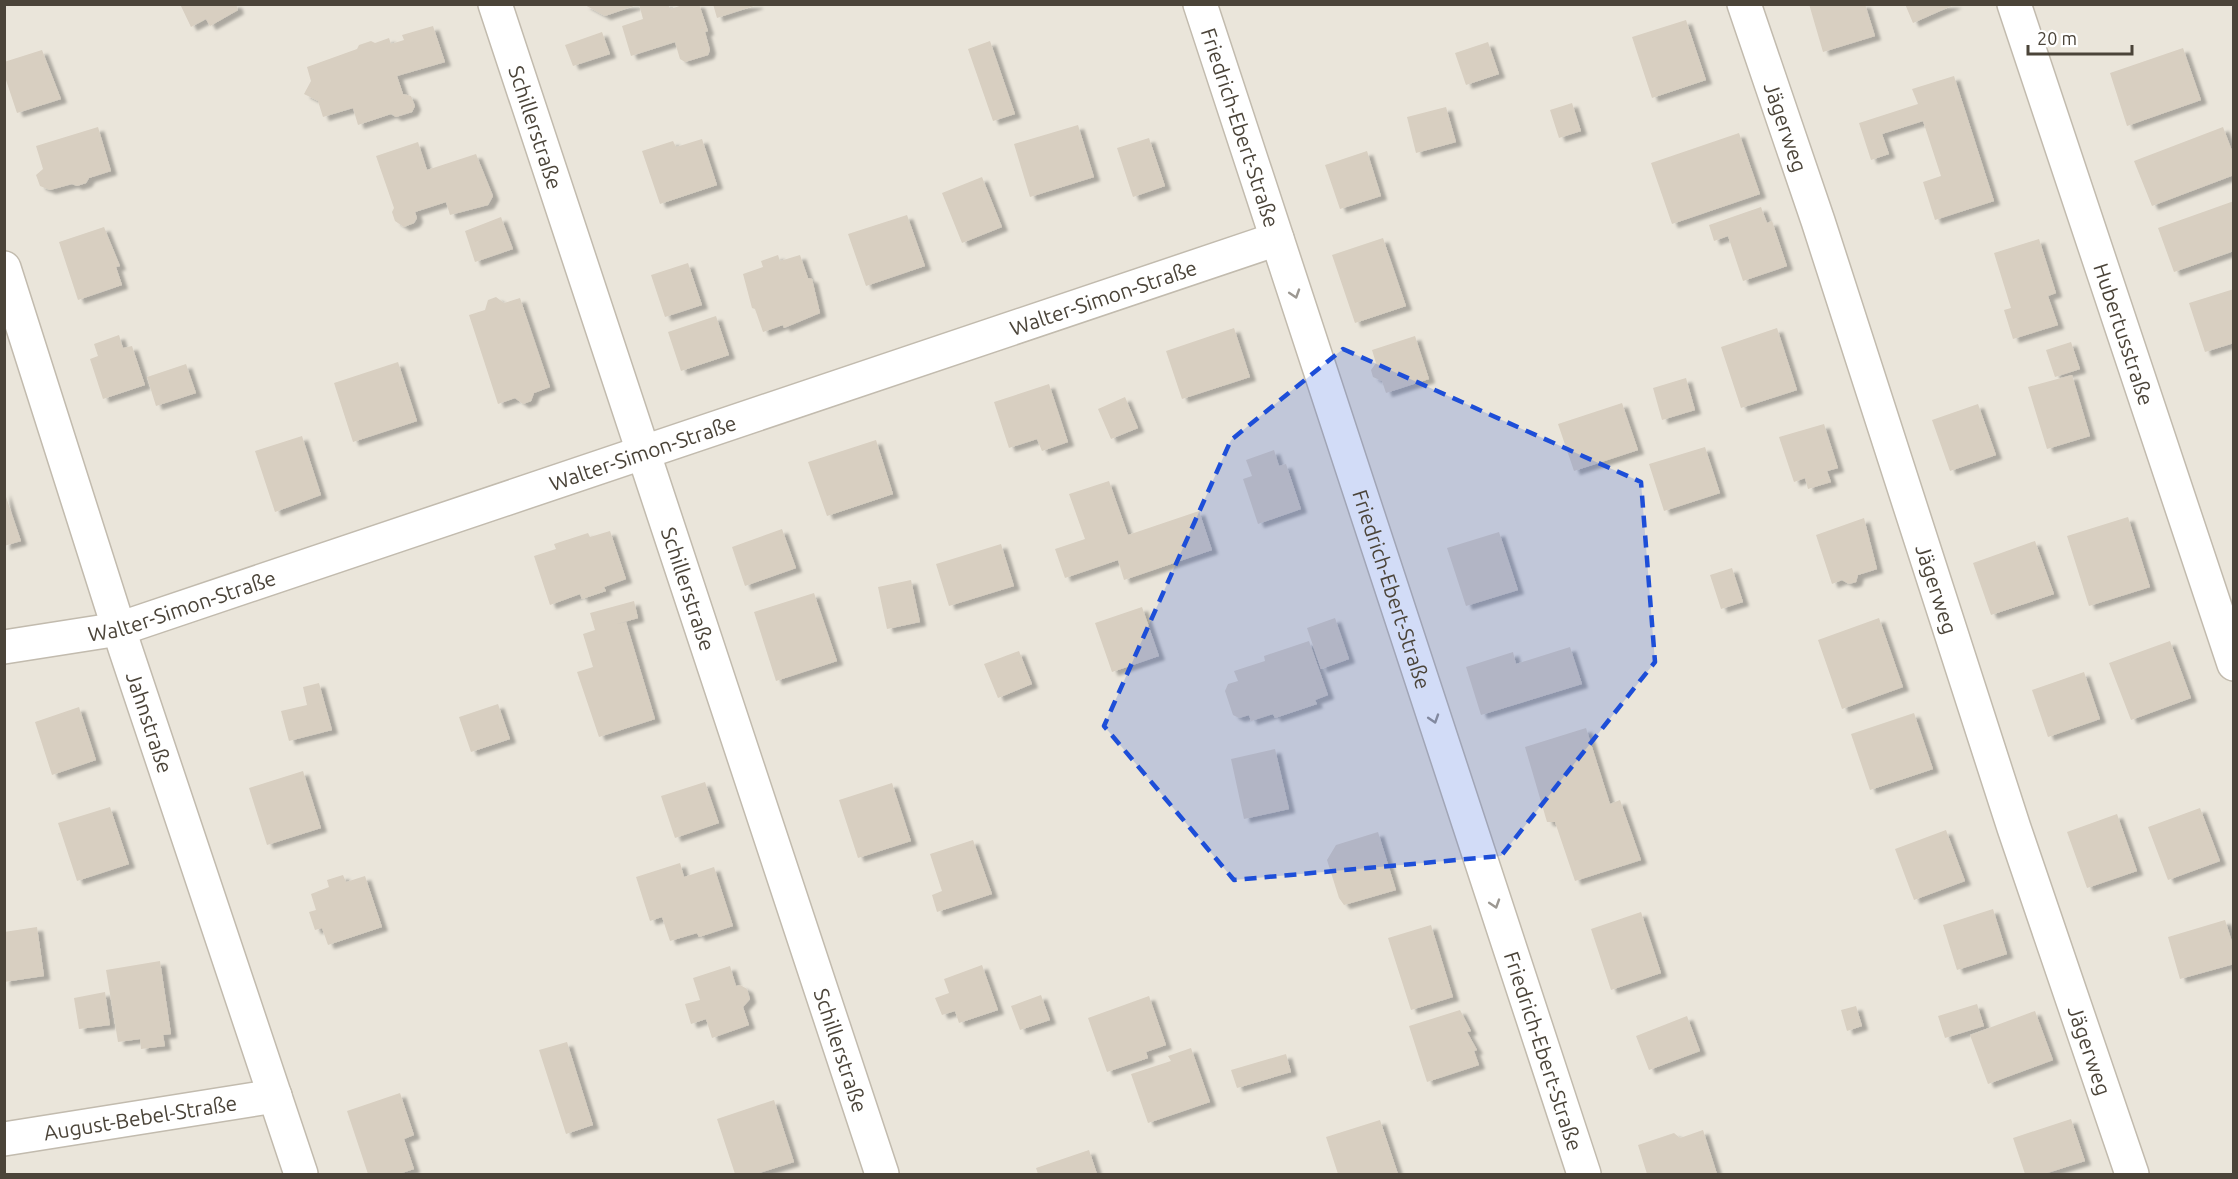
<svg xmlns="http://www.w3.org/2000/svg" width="2238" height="1179" viewBox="0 0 2238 1179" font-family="Ubuntu,sans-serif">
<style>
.residential{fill:#eae5da}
.building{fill:#d8cfc1;filter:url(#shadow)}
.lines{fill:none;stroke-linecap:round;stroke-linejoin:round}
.minor-casing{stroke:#c2bbae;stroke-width:36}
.minor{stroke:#fff;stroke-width:33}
.oneway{stroke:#9c9892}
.marked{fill:#1d4ed8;fill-opacity:0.2;stroke:#1d4ed8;stroke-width:4.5;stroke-dasharray:12 8;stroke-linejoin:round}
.labels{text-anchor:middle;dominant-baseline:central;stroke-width:5;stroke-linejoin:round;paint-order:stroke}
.street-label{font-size:21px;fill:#4b4439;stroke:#fff}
</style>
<defs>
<filter id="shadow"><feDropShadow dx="6" dy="4" stdDeviation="1.5" flood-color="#0004"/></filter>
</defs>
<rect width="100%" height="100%" fill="#f6f3ec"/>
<path class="residential" d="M 5,5 L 2233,5 L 2233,1174 L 5,1174 Z"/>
<path class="building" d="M 180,4 L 236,4 L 238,10 L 210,26 L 206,19 L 191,27 Z
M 583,4 L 637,4 L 637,5 L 605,16 Z
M 639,4 L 668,4 L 670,9 L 686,4 L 699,4 L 708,31 L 705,32 L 710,50 L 708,55 L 685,62 L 680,59 L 675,42 L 631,56 L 622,26 L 643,19 Z
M 713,4 L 757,4 L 757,5 L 717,18 Z
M 1809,4 L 1865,4 L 1875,36 L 1823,52 Z
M 1905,4 L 1956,4 L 1913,23 Z
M 1686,20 L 1706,80 L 1652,98 L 1632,37 Z
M 433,26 L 445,62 L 397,76 L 403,94 L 411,96 L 415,106 L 412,112 L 396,117 L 391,114 L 358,125 L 353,108 L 323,117 L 318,101 L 304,94 L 311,81 L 307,67 L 357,49 L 359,45 L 371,41 L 375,43 L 389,38 L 391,44 L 404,40 L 402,35 Z
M 602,32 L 610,54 L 573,66 L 565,45 Z
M 990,41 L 1015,114 L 993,121 L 968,49 Z
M 1488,42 L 1499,74 L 1466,85 L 1455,53 Z
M 2183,48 L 2201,100 L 2127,126 L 2110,73 Z
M 42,50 L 61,99 L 17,113 L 4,74 L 4,62 Z
M 1954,76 L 1994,201 L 1935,220 L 1923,182 L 1941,176 L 1923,121 L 1882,134 L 1889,154 L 1871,160 L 1859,123 L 1918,104 L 1912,89 Z
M 1572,103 L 1581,131 L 1559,138 L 1550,110 Z
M 1446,107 L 1456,142 L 1416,153 L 1407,117 Z
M 1078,125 L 1094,177 L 1030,197 L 1014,144 Z
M 98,127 L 111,171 L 89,178 L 86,183 L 77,186 L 72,184 L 50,190 L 40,186 L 36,175 L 43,169 L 36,146 Z
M 2223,127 L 2234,156 L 2234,175 L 2152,206 L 2134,161 Z
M 1739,133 L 1760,194 L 1672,224 L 1651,163 Z
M 1149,138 L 1165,186 L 1133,197 L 1117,148 Z
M 702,139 L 717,185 L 660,204 L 642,151 L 673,141 L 676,147 Z
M 418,142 L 427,170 L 476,154 L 493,196 L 488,205 L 450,215 L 446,202 L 415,212 L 417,218 L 414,223 L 404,227 L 395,221 L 392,212 L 394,208 L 376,156 Z
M 1367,151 L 1381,196 L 1340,209 L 1325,165 Z
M 982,177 L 1002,227 L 962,243 L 942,193 Z
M 2234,201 L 2234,251 L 2174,272 L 2158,228 Z
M 1761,207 L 1767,223 L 1772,221 L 1787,266 L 1743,281 L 1728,236 L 1714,241 L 1709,225 Z
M 907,215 L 925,266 L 866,286 L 848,234 Z
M 501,217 L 513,249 L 475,262 L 465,231 Z
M 104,227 L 120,266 L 116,267 L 122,285 L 78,300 L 59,242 Z
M 1383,238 L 1406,306 L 1355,323 L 1332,255 Z
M 2039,239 L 2056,293 L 2048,296 L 2058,325 L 2013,339 L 2004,310 L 2011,308 L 1994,253 Z
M 778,255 L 780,261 L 800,255 L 808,278 L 812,279 L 820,313 L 784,328 L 783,325 L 763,332 L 755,309 L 752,308 L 743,274 L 763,267 L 761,261 Z
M 688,263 L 702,305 L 665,317 L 651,275 Z
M 2234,289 L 2234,343 L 2205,352 L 2189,303 Z
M 496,297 L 504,303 L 520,298 L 550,387 L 534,393 L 531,401 L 523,404 L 515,398 L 498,404 L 469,315 L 485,310 L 488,300 Z
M 716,316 L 729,355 L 681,371 L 668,332 Z
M 1234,328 L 1250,377 L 1182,399 L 1166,351 Z
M 1777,328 L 1797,390 L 1741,408 L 1721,347 Z
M 119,335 L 123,348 L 132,346 L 145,385 L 103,399 L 90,359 L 98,356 L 94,344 Z
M 1415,336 L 1429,379 L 1386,393 L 1382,381 L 1373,377 L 1371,370 L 1376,363 L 1372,350 Z
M 2071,342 L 2080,369 L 2055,377 L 2046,350 Z
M 398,362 L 417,421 L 353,442 L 334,383 Z
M 186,364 L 196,393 L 156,406 L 147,377 Z
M 2072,375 L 2090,436 L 2047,449 L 2028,387 Z
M 1686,378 L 1695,410 L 1662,420 L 1653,388 Z
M 1049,384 L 1068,442 L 1042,451 L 1037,439 L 1009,448 L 994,402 Z
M 1125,397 L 1138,428 L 1111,439 L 1098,409 Z
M 1622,403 L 1638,450 L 1574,471 L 1558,424 Z
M 1978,404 L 1996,455 L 1950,471 L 1932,420 Z
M 1824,424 L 1838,468 L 1827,471 L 1831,482 L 1808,489 L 1805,478 L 1794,482 L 1779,437 Z
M 302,436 L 321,495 L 275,512 L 255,451 Z
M 876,440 L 893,494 L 827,516 L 808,462 Z
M 1705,447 L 1720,493 L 1664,511 L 1649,464 Z
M 1274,450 L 1279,466 L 1286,464 L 1301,509 L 1258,524 L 1243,479 L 1252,476 L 1246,460 Z
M 1109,481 L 1128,535 L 1199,511 L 1212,550 L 1124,580 L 1118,560 L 1065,578 L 1055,549 L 1085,539 L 1069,494 Z
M 4,491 L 21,541 L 4,546 Z
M 2128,517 L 2150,587 L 2089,606 L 2067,536 Z
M 1864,518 L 1877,569 L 1858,575 L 1856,582 L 1849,584 L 1842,580 L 1832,584 L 1816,535 Z
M 782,529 L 796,568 L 745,586 L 732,547 Z
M 610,531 L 626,579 L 604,587 L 606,591 L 582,599 L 580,594 L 550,605 L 534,556 L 556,549 L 554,544 L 588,533 L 590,537 Z
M 1499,532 L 1518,590 L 1466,606 L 1447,548 Z
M 2035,541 L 2054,594 L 1991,615 L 1973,563 Z
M 1001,544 L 1014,586 L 949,606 L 936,564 Z
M 1732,568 L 1743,602 L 1721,609 L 1710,575 Z
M 911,580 L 920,622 L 887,629 L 878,587 Z
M 814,593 L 837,661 L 776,681 L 754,612 Z
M 634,601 L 638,618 L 617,624 L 626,622 L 655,719 L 599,737 L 577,672 L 593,667 L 583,634 L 595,630 L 590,613 Z
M 1142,607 L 1159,656 L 1112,672 L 1095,623 Z
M 1335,618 L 1349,659 L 1321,669 L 1307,628 Z
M 1879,618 L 1903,687 L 1842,709 L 1818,640 Z
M 1309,641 L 1328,695 L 1315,700 L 1317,704 L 1275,718 L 1273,714 L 1251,721 L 1249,715 L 1239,718 L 1233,715 L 1225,691 L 1228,684 L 1238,681 L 1234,671 L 1265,661 L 1264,656 Z
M 2170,641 L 2191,698 L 2131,720 L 2109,663 Z
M 1570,647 L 1582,684 L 1481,715 L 1466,667 L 1513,652 L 1516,664 Z
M 1019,651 L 1032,684 L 998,698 L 984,664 Z
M 2084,672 L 2100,719 L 2048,737 L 2032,690 Z
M 319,683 L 332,730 L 289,741 L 281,711 L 307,705 L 303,687 Z
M 498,704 L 510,739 L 471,752 L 459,717 Z
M 79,707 L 96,760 L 52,775 L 35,722 Z
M 1914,713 L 1933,769 L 1870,790 L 1851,734 Z
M 1586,728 L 1610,804 L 1620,800 L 1641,860 L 1575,881 L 1555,822 L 1547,822 L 1525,747 Z
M 1275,749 L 1289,809 L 1244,819 L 1231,759 Z
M 303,771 L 321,828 L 267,845 L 249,788 Z
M 705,782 L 719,823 L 675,838 L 661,796 Z
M 892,783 L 911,841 L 858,858 L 839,800 Z
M 110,807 L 129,864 L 77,881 L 58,823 Z
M 2200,808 L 2220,861 L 2168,880 L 2148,827 Z
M 2117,814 L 2137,871 L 2087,888 L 2067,832 Z
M 1946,830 L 1965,881 L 1914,900 L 1895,849 Z
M 1378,832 L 1396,890 L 1344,905 L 1339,898 L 1327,860 L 1336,845 Z
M 973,840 L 992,894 L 937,912 L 932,895 L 942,891 L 930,854 Z
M 680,863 L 684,877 L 714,867 L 733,926 L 699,937 L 697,933 L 670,941 L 662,917 L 650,921 L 636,877 Z
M 343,875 L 346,882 L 365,876 L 382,927 L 328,945 L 322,928 L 315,930 L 309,912 L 316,910 L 311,894 L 329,887 L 327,880 Z
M 1993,909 L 2007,954 L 1957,970 L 1943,925 Z
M 1641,912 L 1661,973 L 1611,990 L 1591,929 Z
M 2225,920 L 2234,948 L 2234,964 L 2180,979 L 2168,937 Z
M 1431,925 L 1453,997 L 1411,1010 L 1388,938 Z
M 37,927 L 44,976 L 4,982 L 4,932 Z
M 160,961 L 171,1034 L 163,1035 L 165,1046 L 141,1049 L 140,1039 L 118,1042 L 106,970 Z
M 982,965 L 998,1010 L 959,1023 L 955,1011 L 942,1015 L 935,998 L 949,993 L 944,979 Z
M 730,966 L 736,986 L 740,985 L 747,989 L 750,999 L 743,1007 L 749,1025 L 712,1038 L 706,1019 L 691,1024 L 685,1004 L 700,1000 L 693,978 Z
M 105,992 L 110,1025 L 79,1029 L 74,998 Z
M 1041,995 L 1050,1020 L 1020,1030 L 1011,1006 Z
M 1149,996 L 1166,1045 L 1146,1052 L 1148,1058 L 1107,1072 L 1088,1018 Z
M 1977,1004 L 1984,1026 L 1945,1038 L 1938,1016 Z
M 1856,1006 L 1862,1026 L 1847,1031 L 1841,1010 Z
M 1460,1010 L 1471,1031 L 1467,1032 L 1477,1050 L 1474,1051 L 1479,1065 L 1427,1082 L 1409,1026 Z
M 2035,1011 L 2053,1060 L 1988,1084 L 1970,1035 Z
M 1687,1016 L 1700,1051 L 1649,1070 L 1636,1036 Z
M 567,1042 L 593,1125 L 566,1134 L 539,1050 Z
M 1191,1048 L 1210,1102 L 1148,1123 L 1131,1074 L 1171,1061 L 1168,1056 Z
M 1286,1054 L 1291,1072 L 1237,1088 L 1231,1070 Z
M 400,1093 L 414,1135 L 404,1139 L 414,1169 L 399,1174 L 368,1174 L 347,1111 Z
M 774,1100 L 794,1162 L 756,1174 L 735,1174 L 717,1119 Z
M 2071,1119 L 2085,1161 L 2044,1174 L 2025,1174 L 2013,1138 Z
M 1380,1120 L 1398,1174 L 1338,1174 L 1326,1137 Z
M 1703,1130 L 1717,1174 L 1647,1174 L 1638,1145 L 1674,1133 L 1680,1138 Z
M 1089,1150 L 1097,1174 L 1038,1174 L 1036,1168 Z"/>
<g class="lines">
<defs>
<g id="minor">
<path id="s1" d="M 495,4 L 882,1174"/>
<path id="s2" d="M 1200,4 L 1584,1174"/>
<path id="s3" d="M 1744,4 L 1818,221 L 2014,828 L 2132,1174"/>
<path id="s4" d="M 2014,4 L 2234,664"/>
<path id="s5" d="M 4,268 L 125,648 L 301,1174"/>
<path id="s6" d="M 4,647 L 119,629 L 1277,239"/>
<path id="s7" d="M 4,1139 L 275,1096"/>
</g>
</defs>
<use href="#minor" class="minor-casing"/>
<use href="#minor" class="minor"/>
</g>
<defs><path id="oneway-chevron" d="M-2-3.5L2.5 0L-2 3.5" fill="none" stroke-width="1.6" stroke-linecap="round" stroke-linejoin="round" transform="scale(1.5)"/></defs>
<g class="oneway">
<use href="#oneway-chevron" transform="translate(1295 294) rotate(72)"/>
<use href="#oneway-chevron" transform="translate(1434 719) rotate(72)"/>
<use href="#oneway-chevron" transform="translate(1495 904) rotate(72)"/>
</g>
<path class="marked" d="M 1343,349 L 1641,482 L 1655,662 L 1501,856 L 1234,880 L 1104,726 L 1231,440 Z"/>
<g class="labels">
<g class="street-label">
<text stroke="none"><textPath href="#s1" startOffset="130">Schillerstraße</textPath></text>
<text stroke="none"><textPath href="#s2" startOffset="130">Friedrich-Ebert-Straße</textPath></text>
<text stroke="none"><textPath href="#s3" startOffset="130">Jägerweg</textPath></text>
<text stroke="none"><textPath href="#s6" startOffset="1155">Walter-Simon-Straße</textPath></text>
<text stroke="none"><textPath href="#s4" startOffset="348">Hubertusstraße</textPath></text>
<text stroke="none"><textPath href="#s6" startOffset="669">Walter-Simon-Straße</textPath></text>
<text stroke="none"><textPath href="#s2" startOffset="616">Friedrich-Ebert-Straße</textPath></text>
<text stroke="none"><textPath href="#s1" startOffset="616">Schillerstraße</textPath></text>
<text stroke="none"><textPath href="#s3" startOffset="616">Jägerweg</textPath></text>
<text stroke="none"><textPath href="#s6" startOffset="183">Walter-Simon-Straße</textPath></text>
<text stroke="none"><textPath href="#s5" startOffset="477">Jahnstraße</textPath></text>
<text stroke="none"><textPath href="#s1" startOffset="1102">Schillerstraße</textPath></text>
<text stroke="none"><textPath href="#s2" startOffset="1102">Friedrich-Ebert-Straße</textPath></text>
<text stroke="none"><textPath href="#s3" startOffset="1102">Jägerweg</textPath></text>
<text stroke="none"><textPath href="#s7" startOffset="138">August-Bebel-Straße</textPath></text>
</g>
</g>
<rect width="2238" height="1179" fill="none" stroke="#4b4439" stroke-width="12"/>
<path d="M2028 45v9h104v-9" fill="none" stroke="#4b4439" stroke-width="3"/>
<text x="2037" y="45" font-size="18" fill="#4b4439" stroke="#ffffff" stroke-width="4.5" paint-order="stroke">20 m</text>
</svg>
